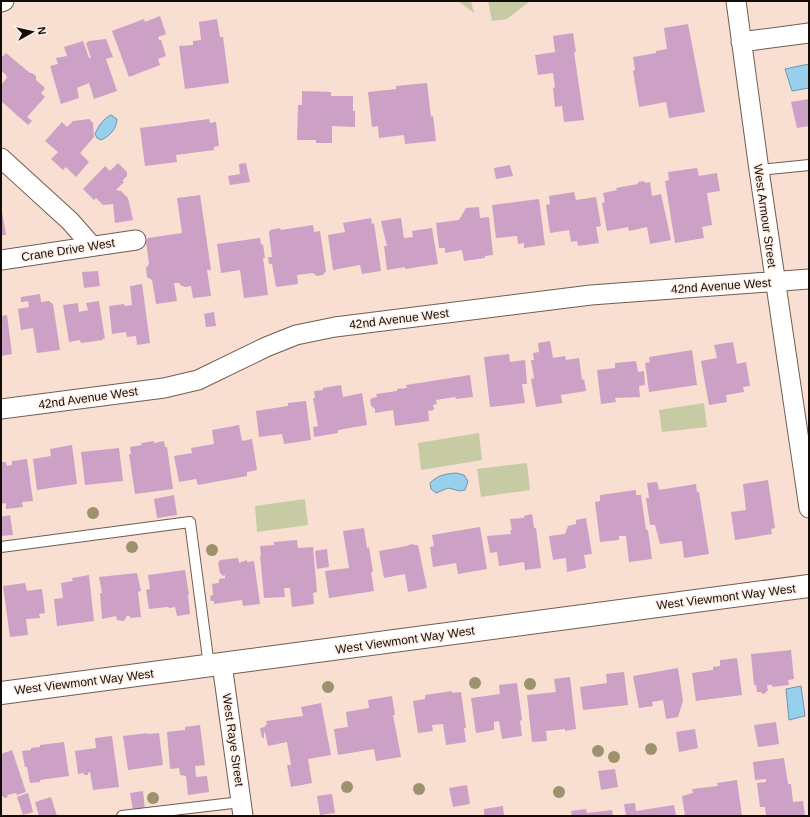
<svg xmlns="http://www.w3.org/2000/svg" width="810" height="817" viewBox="0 0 810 817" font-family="Helvetica,sans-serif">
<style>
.green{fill:#c7cba4}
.water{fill:#96d0ec;stroke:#6f95a7}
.building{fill:#cda0c5}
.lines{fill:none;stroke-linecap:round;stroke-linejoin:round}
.service-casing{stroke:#715c50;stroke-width:12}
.minor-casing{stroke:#715c50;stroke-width:21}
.tertiary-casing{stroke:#715c50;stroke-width:24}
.service{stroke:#fff;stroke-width:10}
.minor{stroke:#fff;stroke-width:19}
.tertiary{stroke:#fff;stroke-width:22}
.tree{fill:#9c936c}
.labels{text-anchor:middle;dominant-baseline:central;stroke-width:3;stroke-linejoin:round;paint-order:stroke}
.street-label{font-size:12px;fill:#140c07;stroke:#feefe6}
</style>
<rect width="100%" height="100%" fill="#f8dfd2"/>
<path class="green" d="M 458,1 L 471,1 L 474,13 Z
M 488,1 L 530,1 L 507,19 L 492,21 Z
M 704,403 L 707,427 L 662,432 L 659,410 Z
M 479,433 L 482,460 L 421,470 L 418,443 Z
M 527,463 L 530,490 L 481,497 L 477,469 Z
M 305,499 L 308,525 L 257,532 L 255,506 Z"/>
<path class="water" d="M 809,64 L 809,88 L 792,91 L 785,69 Z
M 111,115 L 117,119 C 117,128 110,136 101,140 L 97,138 L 95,134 C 99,125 103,119 111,115 Z
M 456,473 L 464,475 L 468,481 L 465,490 L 460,491 L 448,488 L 436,493 L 431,489 L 430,483 C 438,475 445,474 456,473 Z
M 801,686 L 805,716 L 789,720 L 786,689 Z"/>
<path class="building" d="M 160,16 L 166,34 L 158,37 L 159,40 L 161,40 L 166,56 L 158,59 L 160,65 L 129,77 L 112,31 L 144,19 L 145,22 Z
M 217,19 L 220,37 L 223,37 L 229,83 L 185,89 L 179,46 L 193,45 L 193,41 L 201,40 L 199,22 Z
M 688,24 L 705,112 L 669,118 L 666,102 L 639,107 L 633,71 L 635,70 L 633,57 L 656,53 L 656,51 L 667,49 L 664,28 Z
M 573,33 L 576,52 L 574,52 L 584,120 L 564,122 L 562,106 L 555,107 L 553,88 L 555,87 L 553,73 L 538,75 L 535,55 L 555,52 L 553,36 Z
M 106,39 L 113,57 L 106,59 L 117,91 L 94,99 L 89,83 L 77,88 L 79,98 L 61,104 L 50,66 L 58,64 L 56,58 L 67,56 L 64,47 L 83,41 L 89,58 L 91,58 L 86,43 L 89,41 Z
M 6,53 L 30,73 L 32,73 L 36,76 L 36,80 L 45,88 L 41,93 L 45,97 L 27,117 L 32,121 L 28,125 L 1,101 L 1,85 L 7,78 L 6,75 L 1,70 L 1,58 Z
M 427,83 L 431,117 L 433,116 L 436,141 L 405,144 L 404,135 L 379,138 L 378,126 L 372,127 L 368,92 L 396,89 L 396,86 Z
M 302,91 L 331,92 L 331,96 L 353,96 L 353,111 L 355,111 L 355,127 L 332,126 L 332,143 L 316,143 L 316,140 L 297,140 L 298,105 L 302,105 Z
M 809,99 L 809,126 L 797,128 L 791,102 Z
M 89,119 L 93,123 L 94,137 L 80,153 L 89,162 L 76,177 L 66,167 L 63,170 L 51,159 L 58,152 L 45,141 L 62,122 L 67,127 L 73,121 Z
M 209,119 L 210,123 L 216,122 L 219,146 L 214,147 L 214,150 L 176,155 L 177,162 L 145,166 L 140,128 Z
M 118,163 L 127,172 L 127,176 L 122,181 L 124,182 L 116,190 L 121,191 L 128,198 L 133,220 L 115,223 L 113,204 L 103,205 L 96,198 L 94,200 L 83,189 L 105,166 L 110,171 Z
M 246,163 L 250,182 L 230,185 L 228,176 L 240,174 L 239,164 Z
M 510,165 L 513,176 L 496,179 L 494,168 Z
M 697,168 L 699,176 L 717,173 L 720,191 L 707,193 L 712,225 L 702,227 L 704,238 L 675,243 L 665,181 L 669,180 L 668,172 Z
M 644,181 L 645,183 L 650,182 L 652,196 L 661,194 L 671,240 L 650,244 L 647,227 L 629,231 L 628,227 L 607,231 L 602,203 L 605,202 L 603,193 L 617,190 L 616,188 L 638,184 L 638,182 Z
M 574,192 L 576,200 L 596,197 L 601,226 L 596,227 L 599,243 L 578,246 L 577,241 L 571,242 L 569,230 L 550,233 L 546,205 L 550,204 L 549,196 Z
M 200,195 L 211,270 L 207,270 L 211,296 L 193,298 L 191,286 L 185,287 L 180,285 L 180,283 L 174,283 L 177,301 L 156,304 L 152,280 L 147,277 L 146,268 L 149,264 L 146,242 L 148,238 L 182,233 L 177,198 Z
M 539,199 L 545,245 L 524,248 L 524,243 L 518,244 L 517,236 L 496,238 L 492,205 Z
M 1,207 L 6,235 L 1,235 Z
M 479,207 L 480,218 L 489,217 L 493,255 L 485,256 L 485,258 L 464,261 L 462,250 L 445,253 L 445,248 L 439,248 L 436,223 L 459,220 L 466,208 Z
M 371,218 L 372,224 L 374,223 L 381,271 L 362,274 L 360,265 L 333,270 L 328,235 L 345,232 L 343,223 Z
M 401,218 L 404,238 L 413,237 L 412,231 L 432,228 L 438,264 L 405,269 L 405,267 L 387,270 L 384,246 L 387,246 L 381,221 Z
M 313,225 L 314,232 L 320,231 L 326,271 L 323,275 L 317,276 L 313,273 L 297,275 L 298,284 L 276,287 L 272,264 L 269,264 L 268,257 L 272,257 L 269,233 L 270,230 L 280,228 L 281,230 Z
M 260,238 L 261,245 L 263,244 L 265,258 L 263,258 L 268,295 L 244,298 L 240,270 L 221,273 L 217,244 Z
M 98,271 L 100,286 L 84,288 L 82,272 Z
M 142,284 L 150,343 L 137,345 L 136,336 L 127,337 L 126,332 L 112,334 L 109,306 L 124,304 L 125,306 L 132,305 L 130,286 Z
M 40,294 L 41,302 L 49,301 L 53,304 L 60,350 L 37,353 L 33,328 L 21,330 L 18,309 L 29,307 L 28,301 L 21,302 L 21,297 Z
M 99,301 L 105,339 L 103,338 L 103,340 L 81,343 L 80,340 L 69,342 L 63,305 L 78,303 L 79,312 L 88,310 L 86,303 Z
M 214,312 L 216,326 L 206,327 L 204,314 Z
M 7,315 L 12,354 L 1,356 L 1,316 Z
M 550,341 L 553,358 L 565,356 L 566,360 L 579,358 L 582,380 L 584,379 L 586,391 L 561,395 L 562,403 L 536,407 L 531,379 L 534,378 L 531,360 L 534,360 L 533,353 L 539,352 L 538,343 Z
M 733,342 L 737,364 L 746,362 L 750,386 L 743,387 L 744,392 L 726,395 L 727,402 L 709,405 L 701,361 L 717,358 L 714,345 Z
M 692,350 L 697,385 L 649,392 L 645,363 L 650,362 L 649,357 Z
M 509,354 L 510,362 L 525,360 L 527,384 L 522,384 L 525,403 L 490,407 L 484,357 Z
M 636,361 L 638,372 L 644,371 L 645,385 L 639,386 L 640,397 L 615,398 L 616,402 L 601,404 L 597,370 L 615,368 L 615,363 Z
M 470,375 L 473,397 L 456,399 L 455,397 L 436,400 L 437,404 L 433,405 L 434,410 L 428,411 L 429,421 L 395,426 L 393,410 L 375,413 L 375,409 L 371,406 L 370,400 L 372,398 L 377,397 L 376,394 L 397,391 L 397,389 L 407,388 L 406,385 Z
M 341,385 L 343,397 L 362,393 L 367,425 L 338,430 L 338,433 L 314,437 L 313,427 L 318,426 L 313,398 L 315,398 L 314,391 L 323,390 L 323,388 Z
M 306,401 L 311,440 L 284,444 L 282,434 L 259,437 L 256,411 L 288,406 L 288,403 Z
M 239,425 L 242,441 L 252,439 L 257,470 L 247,472 L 247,476 L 198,485 L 196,479 L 179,482 L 174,456 L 192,453 L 191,448 L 214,444 L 212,430 Z
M 154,441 L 154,443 L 164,441 L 165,447 L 167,447 L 173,489 L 135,494 L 129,454 L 131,454 L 130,447 L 142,445 L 141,443 Z
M 72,445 L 77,484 L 37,490 L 33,459 L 51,456 L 50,449 Z
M 119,448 L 123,481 L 85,485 L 81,452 Z
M 27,459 L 33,501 L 22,502 L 23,507 L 6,509 L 6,503 L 1,504 L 1,462 L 6,462 L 7,466 L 12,465 L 12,461 Z
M 768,480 L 775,528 L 771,529 L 772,534 L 735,540 L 731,512 L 746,510 L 743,484 Z
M 657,482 L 659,490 L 696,484 L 697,492 L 699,492 L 709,554 L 684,558 L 682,541 L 660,544 L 655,525 L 650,525 L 646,498 L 649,498 L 647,483 Z
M 636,490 L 636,495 L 641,495 L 646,530 L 648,530 L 652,559 L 629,562 L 626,536 L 619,536 L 619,540 L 600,542 L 595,502 L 600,501 L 600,495 Z
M 174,495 L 177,515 L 157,518 L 154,499 Z
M 532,514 L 534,528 L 536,528 L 541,568 L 525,570 L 524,562 L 499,566 L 497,552 L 490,553 L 487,536 L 511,534 L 510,530 L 512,530 L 510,519 L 524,518 L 524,516 Z
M 10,515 L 13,535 L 1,536 L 1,517 Z
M 586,518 L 592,554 L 584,555 L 586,568 L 567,572 L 566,558 L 553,560 L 549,536 L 565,534 L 568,526 L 576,524 L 576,520 Z
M 480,527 L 487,569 L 458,574 L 456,563 L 433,567 L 430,547 L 434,546 L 432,535 Z
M 364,528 L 367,548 L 369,547 L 373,572 L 371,572 L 374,591 L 329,598 L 325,571 L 349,568 L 343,531 Z
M 297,540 L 298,548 L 313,547 L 317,592 L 313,593 L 314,604 L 292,607 L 290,588 L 284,588 L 285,597 L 264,598 L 260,556 L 261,555 L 260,546 L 274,545 L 274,542 Z
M 413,544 L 415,545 L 418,545 L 427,588 L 408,592 L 405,574 L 384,578 L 379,551 L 407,546 L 408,545 Z
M 327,549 L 329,567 L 317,569 L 315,551 Z
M 238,558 L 239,563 L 247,560 L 247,562 L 254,561 L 260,604 L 243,606 L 242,600 L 214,604 L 214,601 L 211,601 L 210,596 L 213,595 L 212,584 L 219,583 L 219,579 L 225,578 L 225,575 L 223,576 L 220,573 L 218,563 L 220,560 Z
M 185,570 L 189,595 L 188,595 L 190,614 L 177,616 L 175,607 L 169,608 L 168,607 L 149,609 L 146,590 L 150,589 L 148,575 Z
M 137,573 L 141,591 L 138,592 L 141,617 L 130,618 L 130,616 L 127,616 L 124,621 L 117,620 L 116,616 L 102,619 L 100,593 L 102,593 L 99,577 Z
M 89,575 L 94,621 L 57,626 L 54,599 L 63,598 L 61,583 L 73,581 L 72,578 Z
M 25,583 L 27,591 L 42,589 L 45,613 L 39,614 L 40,618 L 26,619 L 28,635 L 10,637 L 3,586 Z
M 791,650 L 794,679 L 788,680 L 789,685 L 772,687 L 772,685 L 767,685 L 768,691 L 766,691 L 766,693 L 762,694 L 761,692 L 757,692 L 756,685 L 754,685 L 751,654 Z
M 737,658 L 742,695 L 696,701 L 692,673 L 713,670 L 713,667 L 720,666 L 720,660 Z
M 678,668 L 683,701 L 678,717 L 666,719 L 663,700 L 652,702 L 653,706 L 639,708 L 633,676 Z
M 624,672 L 628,705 L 583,710 L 580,687 L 607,683 L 606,674 Z
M 570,677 L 576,729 L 565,731 L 565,729 L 546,731 L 547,741 L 532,742 L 527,695 L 556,692 L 554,679 Z
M 517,683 L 522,720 L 520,721 L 522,736 L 502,739 L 499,721 L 494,722 L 494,730 L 476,733 L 471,698 L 500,694 L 499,685 Z
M 452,691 L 452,693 L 461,692 L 466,728 L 464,728 L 466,742 L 446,745 L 443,724 L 432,725 L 433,731 L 418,733 L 413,701 L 425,699 L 425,695 Z
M 392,696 L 395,715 L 393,715 L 401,757 L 376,761 L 374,749 L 338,755 L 334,729 L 348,727 L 346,712 L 369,708 L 368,700 Z
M 321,703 L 331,755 L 308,759 L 312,783 L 291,787 L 287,765 L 291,765 L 287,742 L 268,746 L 265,732 L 264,733 L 264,738 L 262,738 L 260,728 L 265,727 L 265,725 L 267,725 L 266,721 L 303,716 L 301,707 Z
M 776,722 L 779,744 L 758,747 L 754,725 Z
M 200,725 L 205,765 L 195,766 L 196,777 L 207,776 L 209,792 L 188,795 L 186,776 L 180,775 L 179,768 L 170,769 L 167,732 L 185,730 L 185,727 Z
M 695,729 L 698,748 L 679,752 L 676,732 Z
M 147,733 L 147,734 L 159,733 L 163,765 L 128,770 L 123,736 Z
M 112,736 L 119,787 L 93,790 L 90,772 L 88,773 L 88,775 L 84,775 L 84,773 L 78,774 L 75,751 L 96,748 L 95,738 Z
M 64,742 L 69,776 L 40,780 L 40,782 L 30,783 L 27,767 L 25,767 L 22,751 L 31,750 L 31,748 L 40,747 L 40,745 Z
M 12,750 L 26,792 L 17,795 L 16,793 L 7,795 L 8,797 L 4,798 L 3,796 L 1,796 L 1,754 Z
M 784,758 L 788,784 L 791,784 L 793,802 L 803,801 L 805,816 L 766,816 L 765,807 L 760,807 L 757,783 L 766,782 L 766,779 L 755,780 L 753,762 Z
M 615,769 L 618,787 L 601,790 L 598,771 Z
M 737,780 L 742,816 L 685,816 L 682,796 L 693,793 L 692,789 L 718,786 L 717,783 Z
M 467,785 L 470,804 L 453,807 L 449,788 Z
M 143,791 L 145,810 L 133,811 L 130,793 Z
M 28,793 L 33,812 L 23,815 L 17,797 Z
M 332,794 L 335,813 L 320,815 L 317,796 Z
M 51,797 L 57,816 L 39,816 L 35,802 Z
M 635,803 L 636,811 L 674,805 L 676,816 L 626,816 L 624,804 Z
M 503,806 L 504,816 L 484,815 L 484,809 Z
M 586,809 L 587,813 L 612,810 L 613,816 L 572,816 L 571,811 Z"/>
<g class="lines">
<defs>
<path id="service" d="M 759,170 L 809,165
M 1,547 L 190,522 L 209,666
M 122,816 L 241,802"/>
<path id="minor" d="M 736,1 L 759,170 L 809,508
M 1,2 L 4,1
M 741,42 L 809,33
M 1,158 L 70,221 L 92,246
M 1,260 L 136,240
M 1,409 L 164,388 L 198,380 L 266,347 L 296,335 L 335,327 L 591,295 L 809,279
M 222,664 L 243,816"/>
<path id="tertiary" d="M 1,693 L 809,586"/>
</defs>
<use href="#service" class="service-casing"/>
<use href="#minor" class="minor-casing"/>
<use href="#tertiary" class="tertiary-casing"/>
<use href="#service" class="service"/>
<use href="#minor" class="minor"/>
<use href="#tertiary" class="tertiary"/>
</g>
<g class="tree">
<circle cx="93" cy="513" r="6"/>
<circle cx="132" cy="547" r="6"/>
<circle cx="212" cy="550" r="6"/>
<circle cx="475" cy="683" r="6"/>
<circle cx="530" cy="684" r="6"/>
<circle cx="328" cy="687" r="6"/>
<circle cx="651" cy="749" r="6"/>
<circle cx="598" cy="751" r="6"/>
<circle cx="614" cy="757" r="6"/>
<circle cx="347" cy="787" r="6"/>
<circle cx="419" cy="789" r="6"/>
<circle cx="559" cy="792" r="6"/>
<circle cx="153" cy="798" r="6"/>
</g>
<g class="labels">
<g class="street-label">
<text transform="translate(765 216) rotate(82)">West Armour Street</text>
<text transform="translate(68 250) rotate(-9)">Crane Drive West</text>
<text transform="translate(721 286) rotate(-4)">42nd Avenue West</text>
<text transform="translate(399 319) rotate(-7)">42nd Avenue West</text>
<text transform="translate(88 398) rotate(-8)">42nd Avenue West</text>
<text transform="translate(726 597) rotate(-7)">West Viewmont Way West</text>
<text transform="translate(405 640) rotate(-8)">West Viewmont Way West</text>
<text transform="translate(84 682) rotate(-7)">West Viewmont Way West</text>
<text transform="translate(233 740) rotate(82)">West Raye Street</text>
</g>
</g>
<rect width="810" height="817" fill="none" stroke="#140c07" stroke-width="4"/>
<g transform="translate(32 32) rotate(82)" stroke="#feefe6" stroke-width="3" paint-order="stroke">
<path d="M0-3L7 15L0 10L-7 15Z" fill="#140c07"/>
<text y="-6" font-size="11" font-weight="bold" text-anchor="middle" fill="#140c07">N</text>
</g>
</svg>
